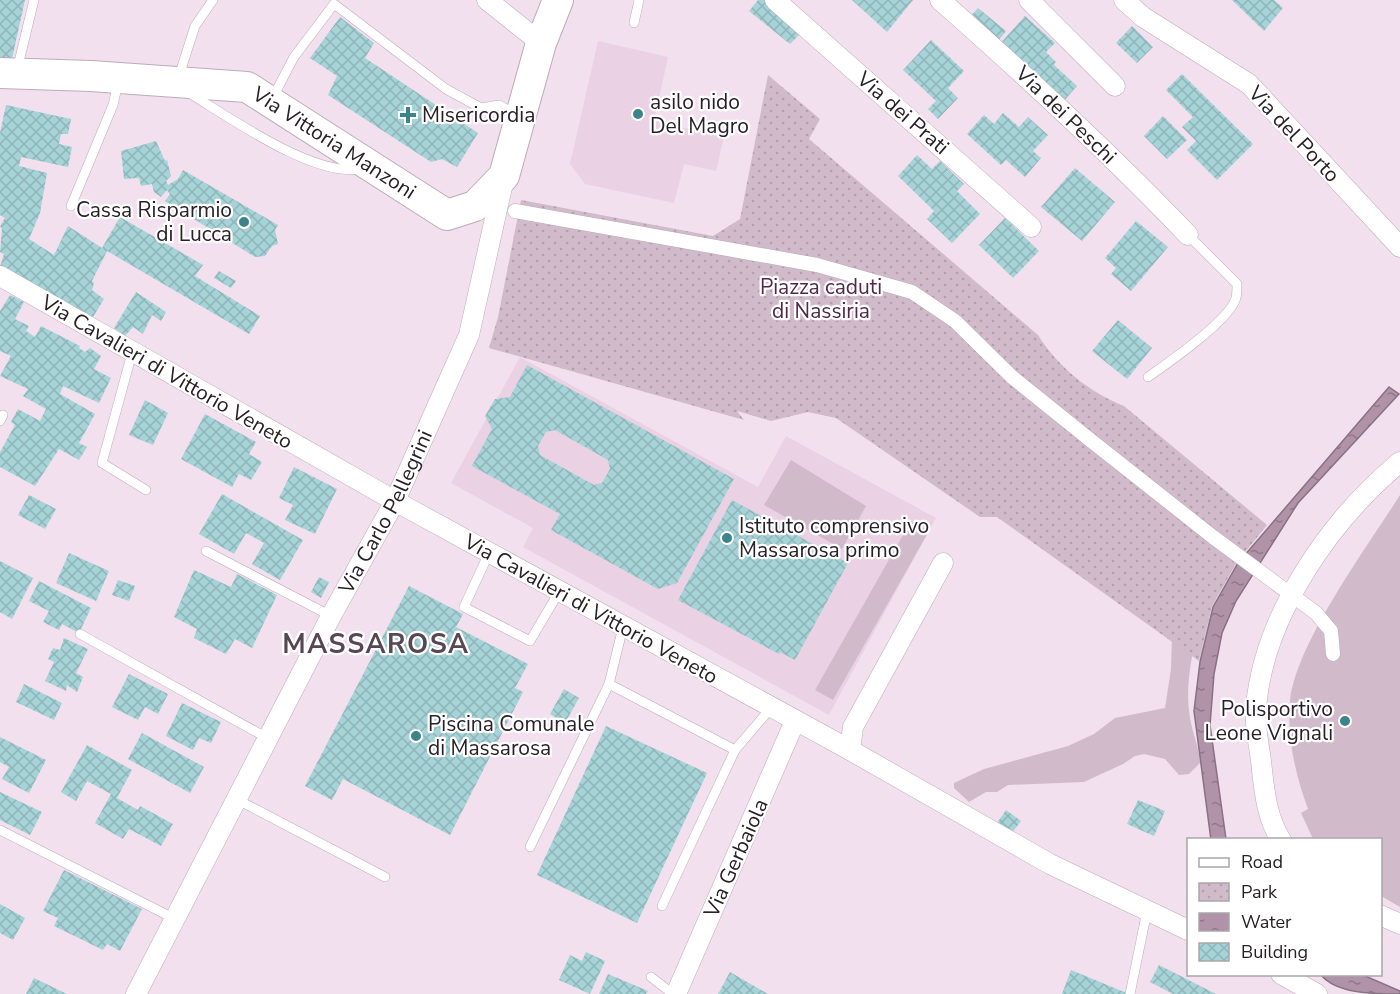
<svg xmlns="http://www.w3.org/2000/svg" width="1400" height="994" viewBox="0 0 1400 994" font-family="'Nunito Sans',sans-serif">
<style>
.built{fill:#ead1e4}
.grass{fill:#d1bbcb}
.park{fill:url(#park-dots)}
.water{fill:url(#water-ripples);stroke:#887182;stroke-width:1.5}
.building{fill:url(#building-cross-hatch);fill-rule:evenodd}
.lines{fill:none;stroke-linecap:round;stroke-linejoin:round}
.service-casing{stroke:#bdabb8;stroke-width:10}
.pedestrian-casing{stroke:#bdabb8;stroke-width:15}
.minor-casing{stroke:#bdabb8;stroke-width:21}
.primary-casing{stroke:#bdabb8;stroke-width:32}
.service{stroke:#fff;stroke-width:9}
.pedestrian{stroke:#fff;stroke-width:14}
.minor{stroke:#fff;stroke-width:20}
.primary{stroke:#fff;stroke-width:30}
.poi-dot{fill:#3c838a;stroke:#fff;stroke-width:2}
.labels{text-anchor:middle;stroke-width:4.5;stroke-linejoin:round;paint-order:stroke}
.poi-label{font-size:21px;fill:#282126;stroke:#fff;text-anchor:start}
.street-label{font-size:21px;fill:#282126;stroke:#fff}
.park-label{font-size:21px;fill:#512849;stroke:#fff}
.district-label{font-size:27px;font-weight:bold;letter-spacing:1.5px;fill:#574753;stroke:#fff}
</style>
<defs>
<pattern id="park-dots" width="8" height="8" patternUnits="userSpaceOnUse" patternTransform="scale(1.5)"><rect width="8" height="8" fill="#d1bbcb"/><path d="M2 2h.1M6 6h.1" fill="none" stroke="#b3a0ae" stroke-width="1.8" stroke-linecap="round"/></pattern>
<pattern id="water-ripples" width="26" height="14" patternUnits="userSpaceOnUse" patternTransform="scale(1.5)"><rect width="26" height="14" fill="#b193a9"/><path d="M2 4q2-2 4 0t4 0M15 11q2-2 4 0t4 0" fill="none" stroke="#907889"/></pattern>
<pattern id="building-cross-hatch" width="8" height="8" patternUnits="userSpaceOnUse" patternTransform="scale(1.5)"><rect width="8" height="8" fill="#a6d3d7"/><path d="M0 0l8 8M0 8l8-8" fill="none" stroke="#8fb5b8"/></pattern>
</defs>
<rect width="100%" height="100%" fill="#f3e0ee"/>
<g class="built">
<polygon points="598,41 668,57 654,121 724,137 716,171 684,164 674,203 585,184 570,164"/>
<polygon points="520,357 758,487 786,436 936,518 829,715 523,547 533,528 451,483"/>
</g>
<g class="grass">
<polygon points="791,460 866,506 842,549 764,505"/>
<path d="M 1400,495 L 1400,907 L 1381,896 L 1380,840 L 1313,839 L 1301,813 L 1308,809 C 1295,773 1287,739 1290,701 C 1296,643 1368,546 1400,495 Z"/>
<polygon points="911,521 929,531 833,700 815,690"/>
<path d="M 1199,627 C 1191,657 1184,691 1191,723 C 1194,738 1199,747 1200,763 L 1189,774 L 1179,775 L 1165,759 L 1144,754 L 1135,756 L 1123,764 L 1084,782 L 1008,785 L 997,792 L 986,792 L 969,802 L 954,788 L 954,783 L 984,769 L 1068,746 L 1094,734 L 1115,718 L 1165,708 L 1171,669 L 1172,635 Z"/>
</g>
<path class="park" d="M 768,75 L 820,119 L 809,139 L 1038,335 C 1058,367 1089,392 1124,406 L 1267,525 L 1237,562 L 1212,606 L 1199,661 L 997,517 L 980,517 L 836,418 L 808,412 L 771,421 L 737,411 L 744,420 L 489,348 L 498,317 L 521,200 L 713,236 L 740,219 Z"/>
<g class="water">
<polygon points="1389,387 1399,394 1298,503 1236,601 1222,633 1214,674 1210,725 1226,839 1211,840 1194,711 1200,662 1213,607 1238,563"/>
<path d="M 1321,975 L 1363,975 L 1400,991 L 1400,994 C 1374,994 1337,994 1321,975 Z"/>
</g>
<g class="building">
<polygon points="0,0 25,0 11,63 0,60"/>
<polygon points="758,0 768,0 802,32 790,44 749,11"/>
<polygon points="852,0 913,0 887,32"/>
<polygon points="1232,0 1274,0 1283,8 1264,31"/>
<polygon points="978,8 1006,31 999,40 971,16"/>
<polygon points="1025,16 1055,43 1046,52 1056,62 1054,65 1077,86 1062,103 999,45"/>
<polygon points="340,17 374,43 365,58 478,133 457,167 442,159 431,162 328,95 337,76 310,58"/>
<polygon points="1132,26 1153,47 1137,63 1116,43"/>
<polygon points="931,40 964,71 948,88 958,98 938,119 928,109 936,101 903,70"/>
<polygon points="1182,74 1253,144 1217,180 1187,150 1196,141 1182,127 1193,117 1166,90"/>
<polygon points="6,105 71,119 68,134 61,134 59,144 72,147 68,167 21,157 19,166 47,173 40,213 29,239 54,255 68,226 102,248 120,217 203,265 195,276 260,316 249,334 107,251 92,281 94,283 92,290 104,299 93,317 0,267 4,254 0,252 2,229 0,226 5,218 0,215 0,133"/>
<polygon points="1003,113 1019,127 1028,117 1048,135 1033,151 1041,158 1025,177 1006,160 1001,165 967,134 984,115 994,124"/>
<polygon points="1163,116 1187,140 1167,159 1144,136"/>
<polygon points="156,141 165,161 167,160 171,176 166,181 168,185 178,179 183,170 278,225 275,230 278,244 272,246 265,256 255,257 165,201 170,194 167,190 161,197 154,192 152,184 141,186 139,178 124,179 121,151"/>
<polygon points="917,155 932,169 940,161 964,184 957,191 980,214 952,243 927,219 934,211 898,176"/>
<polygon points="1075,168 1115,202 1082,241 1041,207"/>
<polygon points="1005,218 1039,251 1013,278 979,245"/>
<polygon points="1136,221 1168,247 1131,291 1111,274 1116,268 1105,258"/>
<polygon points="219,271 236,281 231,288 214,278"/>
<polygon points="136,292 166,312 161,321 152,315 143,334 133,327 125,336 114,328"/>
<polygon points="10,295 24,302 15,319 29,326 26,331 35,337 41,326 80,346 79,348 85,352 90,348 101,356 94,369 111,378 99,403 63,386 60,394 95,414 79,443 87,447 79,460 59,449 35,486 0,467 0,452 15,425 11,422 18,409 40,421 46,409 23,396 28,389 0,376 11,356 0,351 0,311"/>
<polygon points="1118,320 1152,348 1127,379 1092,351"/>
<path d="M 527,365 L 734,479 L 677,583 L 658,589 L 551,530 L 560,514 L 472,466 L 492,429 L 485,416 L 495,399 L 510,397 ZM 555,430 L 608,460 L 610,469 L 602,483 L 594,485 L 540,455 L 538,446 L 546,432 Z"/>
<polygon points="145,400 168,413 153,445 129,435"/>
<polygon points="205,414 256,442 249,454 262,462 251,480 239,474 232,487 181,459"/>
<polygon points="294,467 337,489 315,534 285,520 293,505 279,498"/>
<polygon points="222,494 303,540 280,580 252,564 264,543 246,533 234,554 199,534"/>
<polygon points="29,495 56,509 45,529 18,515"/>
<polygon points="732,500 848,563 795,660 780,652 779,654 678,600"/>
<polygon points="69,553 109,571 96,601 56,583"/>
<polygon points="0,561 33,578 12,619 0,612"/>
<polygon points="194,570 231,587 237,574 277,595 252,648 235,639 226,654 194,638 197,629 174,617"/>
<polygon points="319,577 329,582 321,598 311,592"/>
<polygon points="118,580 135,586 129,601 112,595"/>
<polygon points="39,581 91,608 79,633 62,624 59,630 43,622 49,611 29,601"/>
<polygon points="409,586 463,614 456,627 528,664 515,688 523,692 450,835 343,779 332,800 305,786"/>
<polygon points="64,638 88,649 76,673 83,677 77,692 67,685 66,691 45,681 54,662 48,659 53,648 60,650"/>
<polygon points="129,674 168,694 158,714 145,707 138,720 112,707"/>
<polygon points="24,684 62,703 54,720 16,702"/>
<polygon points="564,689 579,698 565,723 550,714"/>
<polygon points="182,703 221,722 211,743 199,738 193,750 166,736"/>
<polygon points="606,726 707,773 637,923 537,875"/>
<polygon points="142,733 204,767 190,793 128,759"/>
<polygon points="0,737 46,760 29,793 2,779 9,767 0,762"/>
<polygon points="87,745 132,770 117,798 138,810 140,806 173,824 161,846 129,829 123,839 95,823 111,794 87,781 76,801 61,792"/>
<polygon points="0,792 42,812 30,835 0,820"/>
<polygon points="1138,800 1165,811 1154,836 1127,824"/>
<polygon points="1006,810 1021,821 1012,833 997,823"/>
<polygon points="64,870 142,909 120,951 107,944 103,950 54,926 58,918 43,911"/>
<polygon points="0,904 25,918 13,940 0,933"/>
<polygon points="586,952 605,961 590,994 559,980 570,955 582,961"/>
<polygon points="1159,965 1216,994 1173,994 1150,982"/>
<polygon points="1071,970 1129,994 1062,994"/>
<polygon points="730,972 768,994 718,994"/>
<polygon points="608,974 648,991 646,994 599,994"/>
<polygon points="34,978 67,994 26,994"/>
</g>
<g class="lines">
<defs>
<g id="service">
<polyline points="634,23 639,0"/>
<polyline points="17,70 34,0"/>
<polyline points="178,79 195,26 213,0"/>
<path d="M 189,93 C 229,117 313,177 360,169"/>
<polyline points="273,97 294,57 334,4 446,89 481,108 499,105 517,115"/>
<polyline points="71,206 113,105 118,83"/>
<polyline points="132,353 102,463 146,490"/>
<path d="M 1148,377 C 1168,363 1230,320 1236,298 C 1237,294 1237,288 1237,284 L 1188,235"/>
<polyline points="0,421 3,415"/>
<polyline points="206,551 331,616"/>
<polyline points="489,553 464,607 530,641 559,592"/>
<polyline points="80,634 269,739"/>
<polyline points="609,684 623,627"/>
<polyline points="236,799 385,877"/>
<polyline points="0,830 173,918"/>
<polyline points="530,847 609,684 735,750"/>
<polyline points="662,906 735,750 771,708"/>
<polyline points="651,977 673,994"/>
<polyline points="1130,994 1147,911"/>
</g>
<polyline id="pedestrian" points="515,211 817,265 912,292 955,321 1012,377 1089,439 1213,537 1316,613 1331,631 1333,654"/>
<g id="minor">
<polyline points="487,0 541,43"/>
<polyline points="775,0 1031,227"/>
<path d="M 940,0 C 1025,75 1109,152 1188,235"/>
<polyline points="1029,0 1115,86"/>
<polyline points="1124,0 1143,17 1249,84 1400,247"/>
<polyline points="0,276 395,501 850,750 1050,864 1188,930"/>
<polyline points="850,750 853,727 943,563"/>
<path d="M 1281,840 C 1266,817 1264,788 1261,761 C 1259,744 1254,724 1256,707 C 1264,615 1330,520 1400,462"/>
<polyline points="1380,915 1400,924"/>
<polyline points="1281,974 1317,994"/>
<path id="s1" d="M 136,994 L 331,616 L 395,501 L 469,335 L 504,178"/>
<polyline points="676,994 795,721"/>
</g>
<g id="primary">
<path id="s2" d="M 0,73 L 91,76 L 247,87 L 447,215 L 475,206 L 504,176 L 541,43 L 558,0"/>
</g>
</defs>
<use href="#service" class="service-casing"/>
<use href="#pedestrian" class="pedestrian-casing"/>
<use href="#minor" class="minor-casing"/>
<use href="#primary" class="primary-casing"/>
<use href="#service" class="service"/>
<use href="#pedestrian" class="pedestrian"/>
<use href="#minor" class="minor"/>
<use href="#primary" class="primary"/>
</g>
<g class="poi-dot">
<circle cx="638" cy="114" r="6"/>
<path d="M405 106h6v6h6v6h-6v6h-6v-6h-6v-6h6z"/>
<circle cx="244" cy="222" r="6"/>
<circle cx="727" cy="538" r="6"/>
<circle cx="1345" cy="721" r="6"/>
<circle cx="416" cy="736" r="6"/>
</g>
<g class="labels">
<g class="poi-label">
<text x="650" y="109">asilo nido<tspan x="650" dy="24">Del Magro</tspan></text>
<text x="422" y="122">Misericordia</text>
<text x="232" y="217" text-anchor="end">Cassa Risparmio<tspan x="232" dy="24">di Lucca</tspan></text>
<text x="739" y="533">Istituto comprensivo<tspan x="739" dy="24">Massarosa primo</tspan></text>
<text x="1333" y="716" text-anchor="end">Polisportivo<tspan x="1333" dy="24">Leone Vignali</tspan></text>
<text x="428" y="731">Piscina Comunale<tspan x="428" dy="24">di Massarosa</tspan></text>
</g>
<g class="street-label">
<text transform="translate(903 113) rotate(41)" y="7">Via dei Prati</text>
<text transform="translate(1066 115) rotate(44)" y="7">Via dei Peschi</text>
<text transform="translate(1294 134) rotate(47)" y="7">Via del Porto</text>
<text dy="7" stroke="none"><textPath href="#s2" startOffset="351">Via Vittoria Manzoni</textPath></text>
<text transform="translate(167 372) rotate(30)" y="7">Via Cavalieri di Vittorio Veneto</text>
<text dy="7" stroke="none"><textPath href="#s1" startOffset="543">Via Carlo Pellegrini</textPath></text>
<text transform="translate(591 609) rotate(29)" y="7">Via Cavalieri di Vittorio Veneto</text>
<text transform="translate(736 858) rotate(-66)" y="7">Via Gerbaiola</text>
</g>
<g class="park-label">
<text x="821" y="294">Piazza caduti<tspan x="821" dy="24">di Nassiria</tspan></text>
</g>
<g class="district-label">
<text x="376" y="653">MASSAROSA</text>
</g>
</g>
<rect x="1187" y="838" width="195" height="138" fill="#ffffff" stroke="#a9a6a8" stroke-width="1.5"/>
<rect x="1199" y="858" width="30" height="9" fill="#ffffff" stroke="#a9a6a8" stroke-width="1.5"/>
<text x="1241" y="868" font-size="18" fill="#282126">Road</text>
<rect x="1199" y="883" width="30" height="18" fill="url(#park-dots)" stroke="#a9a6a8" stroke-width="1.5"/>
<text x="1241" y="898" font-size="18" fill="#282126">Park</text>
<rect x="1199" y="913" width="30" height="18" fill="url(#water-ripples)" stroke="#a9a6a8" stroke-width="1.5"/>
<text x="1241" y="928" font-size="18" fill="#282126">Water</text>
<rect x="1199" y="943" width="30" height="18" fill="url(#building-cross-hatch)" stroke="#a9a6a8" stroke-width="1.5"/>
<text x="1241" y="958" font-size="18" fill="#282126">Building</text>
</svg>
